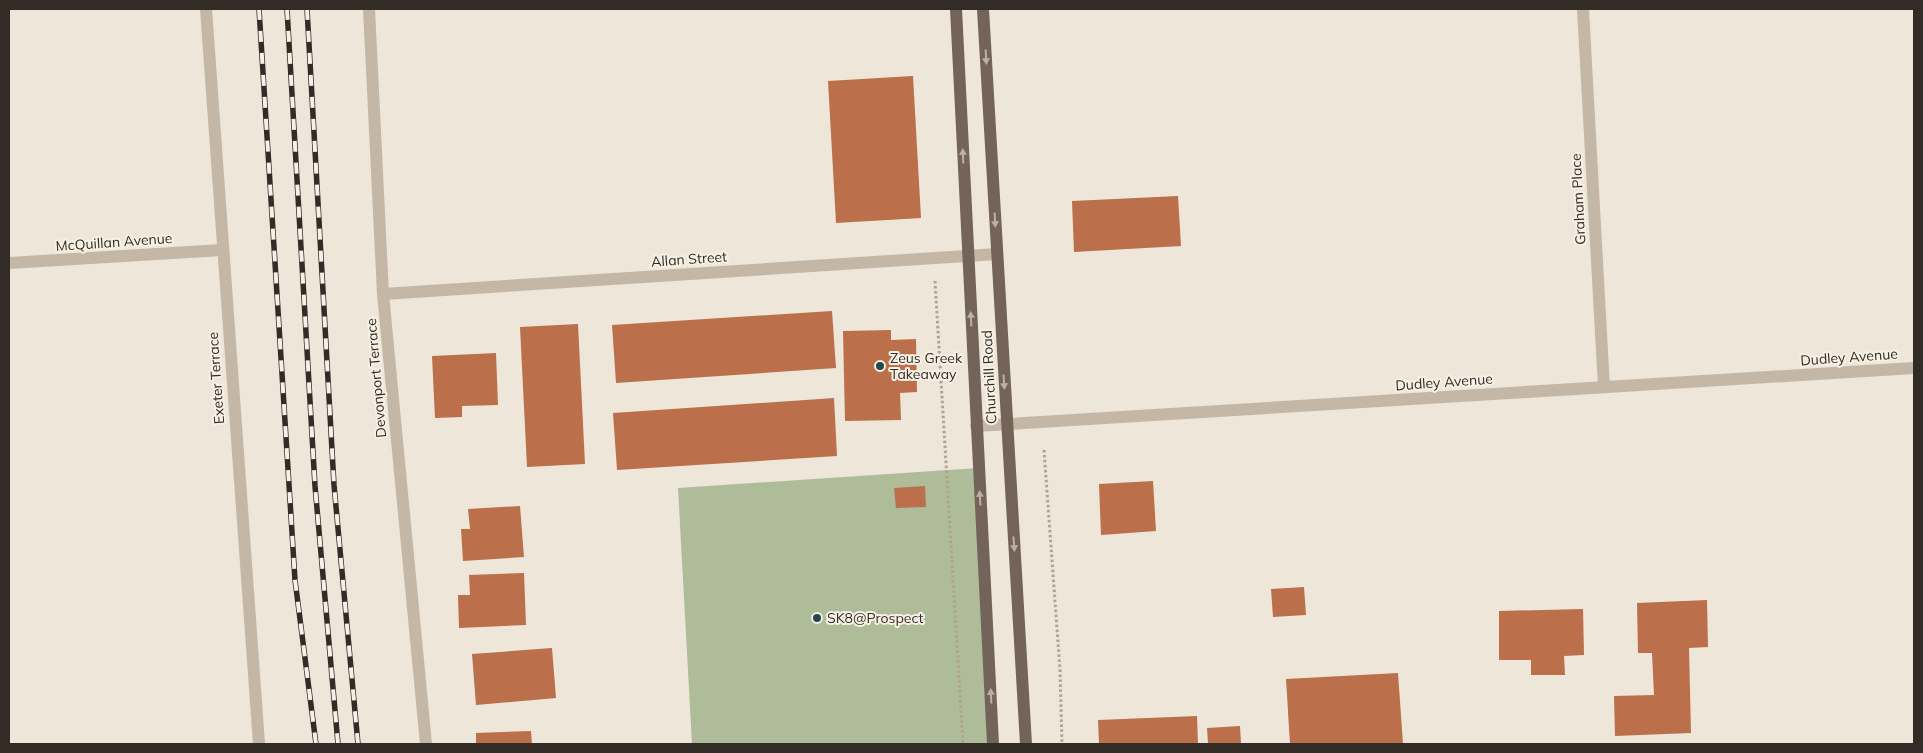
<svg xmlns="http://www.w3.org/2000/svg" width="1923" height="753" viewBox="0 0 1923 753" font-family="Mulish,sans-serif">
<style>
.green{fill:#aebc9a}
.building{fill:#bb6f4a}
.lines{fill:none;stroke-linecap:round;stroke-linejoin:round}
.path{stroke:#b1a190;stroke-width:3;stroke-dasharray:2.5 2.5;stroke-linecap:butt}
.street{stroke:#c5b7a6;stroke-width:12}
.primary{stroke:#736358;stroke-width:12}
.rail-casing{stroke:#322b26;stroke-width:5.5}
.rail{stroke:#f7f0e4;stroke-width:4;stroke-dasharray:11;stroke-linecap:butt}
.oneway{fill:#bcb1a5}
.poi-dot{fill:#20484f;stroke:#f7f0e4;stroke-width:2}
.labels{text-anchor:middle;stroke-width:4;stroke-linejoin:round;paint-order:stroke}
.street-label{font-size:14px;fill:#322b26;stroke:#f7f0e4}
.poi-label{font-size:14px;fill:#322b26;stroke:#f7f0e4;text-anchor:start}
</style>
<rect width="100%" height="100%" fill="#eee6d9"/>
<polygon class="green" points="978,468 993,744 692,744 678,488"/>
<g class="building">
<polygon points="913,76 921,218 836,223 828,81"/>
<polygon points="1178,196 1181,246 1074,252 1072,201"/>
<polygon points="832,311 836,368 616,383 612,325"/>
<polygon points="578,324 585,464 527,467 520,327"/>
<polygon points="891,330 891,340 916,339 917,392 900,393 901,420 845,421 843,331"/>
<polygon points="496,353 498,405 462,406 462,417 435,418 432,356"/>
<polygon points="834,398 837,456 617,470 613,413"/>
<polygon points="1153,481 1156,531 1101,535 1099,484"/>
<polygon points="925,486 926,507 896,508 894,488"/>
<polygon points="520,506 524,557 463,561 461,529 470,529 468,509"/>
<polygon points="524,573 526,625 459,628 458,595 470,595 469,575"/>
<polygon points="1304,587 1306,615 1273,617 1271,589"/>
<polygon points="1707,600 1708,647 1689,648 1691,733 1615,736 1614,696 1654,695 1652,653 1638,653 1637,603"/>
<polygon points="1583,609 1584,655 1564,656 1565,675 1531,675 1531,660 1499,660 1499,611"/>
<polygon points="552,648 556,698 476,705 472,654"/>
<polygon points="1398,673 1403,744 1290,744 1286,679"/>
<polygon points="1197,716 1198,744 1099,744 1098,720"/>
<polygon points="1240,726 1241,744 1208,744 1207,728"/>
<polygon points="531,731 532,744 476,744 476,733"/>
</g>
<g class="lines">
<g class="path">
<polyline points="935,281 963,744"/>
<polyline points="1044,450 1060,670 1062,744"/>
</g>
<g class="street">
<polyline points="206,9 259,744"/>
<polyline points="369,9 383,294 426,744"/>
<polyline points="1583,9 1604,387"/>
<polyline points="9,263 222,250"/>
<polyline points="383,294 997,254"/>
<polyline points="976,426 1914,368"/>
</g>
<g class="primary">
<polyline points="956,9 993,744"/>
<polyline points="983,9 1026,744"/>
</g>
<defs>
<g id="rail">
<polyline points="259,9 295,580 316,744"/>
<polyline points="287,9 315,486 338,744"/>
<polyline points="307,9 334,485 358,744"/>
</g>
</defs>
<use href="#rail" class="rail-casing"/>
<use href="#rail" class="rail"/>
</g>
<defs><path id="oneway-solid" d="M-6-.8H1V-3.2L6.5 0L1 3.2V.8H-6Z" transform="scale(1.25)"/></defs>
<g class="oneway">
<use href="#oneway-solid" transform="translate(986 57) rotate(87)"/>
<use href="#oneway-solid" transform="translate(963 156) rotate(-92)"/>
<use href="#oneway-solid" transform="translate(995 220) rotate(87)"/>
<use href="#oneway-solid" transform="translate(971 319) rotate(-93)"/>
<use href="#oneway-solid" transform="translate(1004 382) rotate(86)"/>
<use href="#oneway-solid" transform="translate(980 498) rotate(-93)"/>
<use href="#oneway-solid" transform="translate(1014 544) rotate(86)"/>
<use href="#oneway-solid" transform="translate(991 696) rotate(-93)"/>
</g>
<g class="poi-dot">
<circle cx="880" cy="366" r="5"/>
<circle cx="817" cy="618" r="5"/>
</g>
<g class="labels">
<g class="street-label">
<text transform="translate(1578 199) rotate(-93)" y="5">Graham Place</text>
<text transform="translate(114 242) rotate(-4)" y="5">McQuillan Avenue</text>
<text transform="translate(689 259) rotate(-4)" y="5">Allan Street</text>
<text transform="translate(1849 357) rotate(-4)" y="5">Dudley Avenue</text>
<text transform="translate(989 377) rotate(-93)" y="5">Churchill Road</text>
<text transform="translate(216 378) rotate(-94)" y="5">Exeter Terrace</text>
<text transform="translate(376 378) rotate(-95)" y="5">Devonport Terrace</text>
<text transform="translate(1444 382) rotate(-4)" y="5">Dudley Avenue</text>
</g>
<g class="poi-label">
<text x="890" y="363">Zeus Greek<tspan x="890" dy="16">Takeaway</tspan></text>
<text x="827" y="623">SK8@Prospect</text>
</g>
</g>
<rect width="1923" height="753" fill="none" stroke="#322b26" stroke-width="20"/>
</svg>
